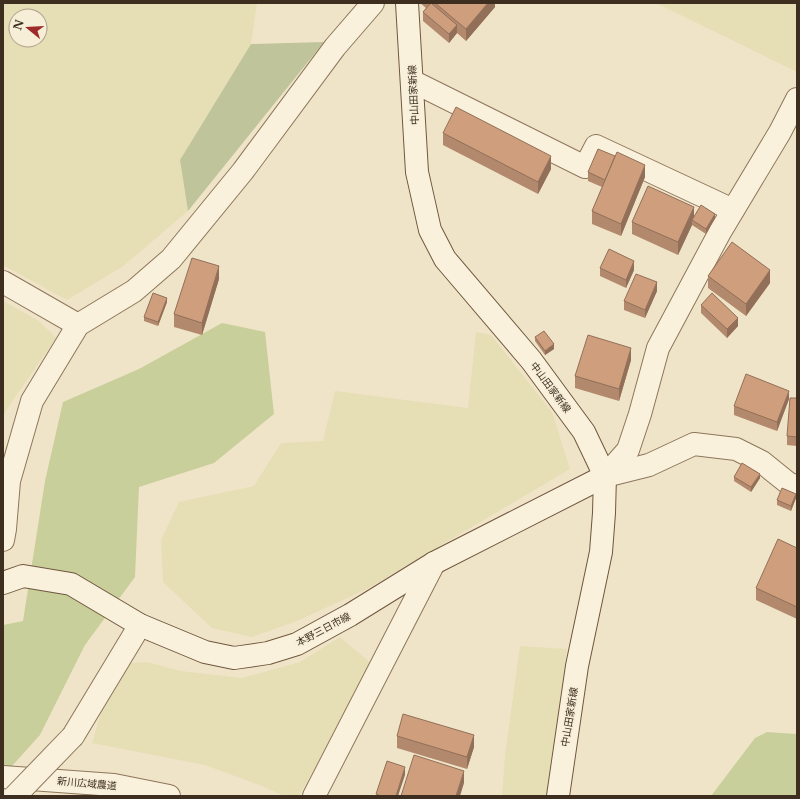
<svg xmlns="http://www.w3.org/2000/svg" width="800" height="799" viewBox="0 0 800 799" font-family="'Libre Baskerville','Noto Sans JP',serif">
<style>
.farmland{fill:#e6deb5;fill-rule:evenodd}
.green{fill:#c9cf9b}
.cemetery{fill:#bfc49a}
.lines{fill:none;stroke-linecap:round;stroke-linejoin:round}
.minor-casing{stroke:#8d765c;stroke-width:24}
.tertiary-casing{stroke:#8d765c;stroke-width:24}
.secondary-casing{stroke:#6f573f;stroke-width:24}
.minor{stroke:#faf1dc;stroke-width:22}
.tertiary{stroke:#faf1dc;stroke-width:22}
.secondary{stroke:#faf1dc;stroke-width:22}
.minor-bridge-casing{stroke:#8d765c;stroke-width:24;stroke-linecap:butt}
.minor-bridge{stroke:#faf1dc;stroke-width:22}
.wall{fill:#b2896c}
.shaded-wall{fill:#916f58}
.building{fill:#cf9f7d;stroke:#916f58}
.labels{text-anchor:middle;stroke-width:3.5;stroke-linejoin:round;paint-order:stroke}
.street-label{font-size:10px;fill:#3d2e20;stroke:#f7eed8}
</style>
<rect width="100%" height="100%" fill="#f0e4c8"/>
<g class="farmland">
<path d="M 3,3 L 257,3 L 251,44 L 180,160 L 188,211 L 122,267 L 67,300 L 3,265 ZM 16,16 L 40,16 L 40,40 L 16,40 Z"/>
<polygon points="656,3 797,3 797,72"/>
<polygon points="3,301 39,321 56,338 7,409 3,417"/>
<polygon points="476,332 491,335 552,412 570,469 367,589 297,621 252,637 212,628 163,582 161,540 179,502 254,486 281,443 323,441 335,391 468,408"/>
<polygon points="340,637 372,664 299,796 284,796 262,786 205,765 92,743 104,703 131,663 147,662 181,671 242,678 300,662"/>
<polygon points="520,646 567,649 546,796 502,796 505,755"/>
</g>
<g class="green">
<polygon points="222,323 265,332 274,414 214,463 139,487 135,577 85,645 40,735 3,776 3,625 23,621 45,481 63,402 139,369"/>
<polygon points="767,732 797,734 797,796 711,796 755,738"/>
</g>
<polygon class="cemetery" points="324,42 188,211 180,160 251,44"/>
<g class="lines">
<defs>
<g id="minor">
<polyline points="412,81 585,167 596,146 733,210"/>
<polyline points="3,282 78,325"/>
<polyline points="605,476 628,450 640,414 658,348 720,232 780,132 797,99"/>
<polyline points="605,476 649,465 694,444 736,449 762,462 788,483 797,487"/>
<polyline points="3,540 5,529 9,481 32,401 78,325 134,291 171,259 243,171 335,47 373,3"/>
<polyline points="73,736 140,625"/>
<polyline points="314,796 434,563"/>
</g>
<polyline id="tertiary" points="3,777 114,785 169,796"/>
<g id="secondary">
<polyline points="407,3 417,172 430,230 445,259 531,360 584,432 605,476 604,513 601,552 577,666 558,796"/>
<polyline points="3,583 23,576 71,584 140,625 205,652 234,658 268,653 297,644 350,615 434,563 605,476"/>
</g>
</defs>
<use href="#minor" class="minor-casing"/>
<use href="#tertiary" class="tertiary-casing"/>
<use href="#secondary" class="secondary-casing"/>
<use href="#minor" class="minor"/>
<use href="#tertiary" class="tertiary"/>
<use href="#secondary" class="secondary"/>
<defs>
<polyline id="minor-bridge" points="15,796 73,736"/>
</defs>
<use href="#minor-bridge" class="minor-bridge-casing"/>
<use href="#minor-bridge" class="minor-bridge"/>
</g>
<g class="wall">
<polygon points="420,3 495,3 495,7 466,41 457,33 449,43 423,21 423,12 426,8"/>
<polygon points="443,133 551,169 538,194 443,145"/>
<polygon points="588,172 645,177 621,236 592,224 592,211 602,187 588,181"/>
<polygon points="694,216 715,218 706,234 692,225 678,255 632,234 632,222"/>
<polygon points="600,268 634,270 626,288 600,276"/>
<polygon points="708,276 770,283 746,316 708,288"/>
<polygon points="219,279 202,335 174,327 174,314"/>
<polygon points="657,291 645,318 624,310 624,301"/>
<polygon points="167,302 158,326 144,321 144,317"/>
<polygon points="701,305 738,326 727,338 701,313"/>
<polygon points="535,337 554,349 545,355 535,341"/>
<polygon points="631,360 619,401 575,388 575,376"/>
<polygon points="797,398 797,446 787,445 787,436"/>
<polygon points="789,399 777,431 734,415 734,406"/>
<polygon points="734,477 760,478 751,492 734,481"/>
<polygon points="796,498 791,511 777,505 777,500"/>
<polygon points="797,548 797,619 756,600 756,588"/>
<polygon points="397,736 474,747 467,769 397,748"/>
</g>
<g class="shaded-wall">
<polygon points="488,3 495,3 495,7 466,41 466,29"/>
<polygon points="457,25 457,33 449,43 449,34"/>
<polygon points="551,156 551,169 538,194 538,182"/>
<polygon points="645,165 645,177 621,236 621,224"/>
<polygon points="694,207 694,219 692,220 692,225 678,255 678,242"/>
<polygon points="715,214 715,218 706,234 706,229"/>
<polygon points="634,261 634,270 626,288 626,280"/>
<polygon points="219,266 219,279 202,335 202,323"/>
<polygon points="770,270 770,283 746,316 746,304"/>
<polygon points="657,282 657,291 645,318 645,310"/>
<polygon points="167,298 167,302 158,326 158,322"/>
<polygon points="738,318 738,326 727,338 727,329"/>
<polygon points="554,344 554,349 545,355 545,351"/>
<polygon points="631,348 631,360 619,401 619,389"/>
<polygon points="789,391 789,399 777,431 777,422"/>
<polygon points="760,474 760,478 751,492 751,487"/>
<polygon points="796,494 796,498 791,511 791,506"/>
<polygon points="474,735 474,747 467,769 467,757"/>
<polygon points="405,767 405,775 398,796 396,796"/>
<polygon points="464,771 464,783 460,796 456,796"/>
</g>
<g class="building">
<polygon points="431,3 457,25 449,34 423,12"/>
<polygon points="435,3 488,3 466,29"/>
<polygon points="456,107 551,156 538,182 443,133"/>
<polygon points="598,149 615,156 605,180 588,172"/>
<polygon points="617,152 645,165 621,224 592,211"/>
<polygon points="648,186 694,207 678,242 632,222"/>
<polygon points="701,205 715,214 706,229 692,220"/>
<polygon points="732,242 770,270 746,304 708,276"/>
<polygon points="609,249 634,261 626,280 600,268"/>
<polygon points="192,258 219,266 202,323 174,314"/>
<polygon points="636,274 657,282 645,310 624,301"/>
<polygon points="153,293 167,298 158,322 144,317"/>
<polygon points="712,293 738,318 727,329 701,305"/>
<polygon points="544,331 554,344 545,351 535,337"/>
<polygon points="588,335 631,348 619,389 575,376"/>
<polygon points="746,374 789,391 777,422 734,406"/>
<polygon points="790,398 797,398 797,437 787,436"/>
<polygon points="742,463 760,474 751,487 734,477"/>
<polygon points="782,488 796,494 791,506 777,500"/>
<polygon points="778,539 797,548 797,607 756,588"/>
<polygon points="403,714 474,735 467,757 397,736"/>
<polygon points="414,755 464,771 456,796 401,796"/>
<polygon points="387,761 405,767 396,796 381,796 376,794"/>
</g>
<g class="labels">
<g class="street-label">
<text transform="translate(413 95) rotate(-93)" y="4">中山田家新線</text>
<text transform="translate(551 387) rotate(53)" y="4">中山田家新線</text>
<text transform="translate(323 629) rotate(-28)" y="4">本野三日市線</text>
<text transform="translate(569 717) rotate(-81)" y="4">中山田家新線</text>
<text transform="translate(87 783) rotate(5)" y="4">新川広域農道</text>
</g>
</g>
<rect width="800" height="799" fill="none" stroke="#3d2e20" stroke-width="8"/>
<g transform="translate(28 28) rotate(288)"><circle r="19" fill="#f7eed8" stroke="#ada18e"/>
<path d="M0-3L7 15L0 10L-7 15Z" fill="#9e2a2b"/>
<text y="-6" font-size="11" font-weight="bold" text-anchor="middle" fill="#3d2e20">N</text>
</g>
</svg>
